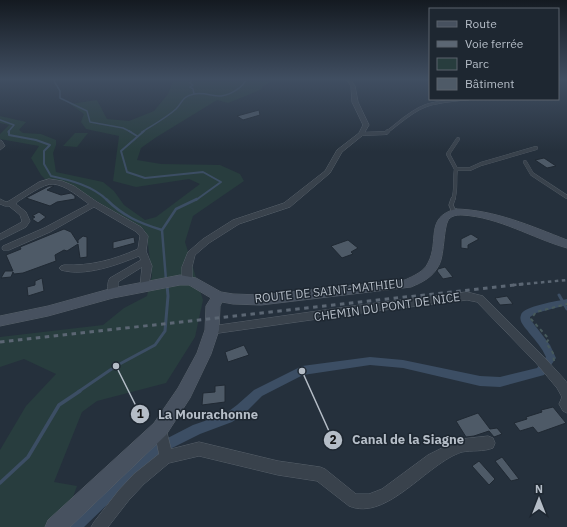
<svg xmlns="http://www.w3.org/2000/svg" width="567" height="527" viewBox="0 0 567 527" font-family="'IBM Plex Sans',sans-serif">
<style>
.green{fill:#283d3e}
.lines{fill:none;stroke-linecap:round;stroke-linejoin:round}
.stream-far4{stroke:#3c4e64;stroke-width:1.5}
.stream-far3{stroke:#3c4e64;stroke-width:2}
.stream-far2{stroke:#3c4e64;stroke-width:2.5}
.stream-far1{stroke:#3c4e64;stroke-width:3}
.stream{stroke:#3c4e64;stroke-width:3.5}
.canal{fill:#3c4e64;fill-rule:evenodd}
.building{fill:#4e5a67;stroke:#202933}
.lane-far2-casing{stroke:#57606a;stroke-width:3}
.lane-far1-casing{stroke:#57606a;stroke-width:4}
.lane-casing{stroke:#57606a;stroke-width:5}
.street-casing{stroke:#57606a;stroke-width:1}
.secondary-casing{stroke:#57606a;stroke-width:1}
.path{stroke:#475a5c;stroke-width:2;stroke-dasharray:3.5 3.5;stroke-linecap:butt}
.lane-far2{stroke:#39424c;stroke-width:2.5}
.lane-far1{stroke:#39424c;stroke-width:3.5}
.lane{stroke:#39424c;stroke-width:4}
.street{fill:#39424c;fill-rule:evenodd}
.secondary{fill:#47515f;fill-rule:evenodd}
.rail-far1{stroke:#5b6673;stroke-width:2.5;stroke-dasharray:3.5 3.5;stroke-linecap:butt}
.rail{stroke:#5b6673;stroke-width:3;stroke-dasharray:4.5 4.5;stroke-linecap:butt}
.labels{text-anchor:middle;stroke-width:3;stroke-linejoin:round;paint-order:stroke}
.street-label{font-size:12px;fill:#b5bdc7;stroke:#1e2731}
.leader{fill:none;stroke:#b5bdc7;stroke-width:1.5}
.callout-dot{fill:#b5bdc7;stroke:#1e2731;stroke-width:1.5}
.mark-label{font-size:12px;text-anchor:middle;font-weight:bold;fill:#111}
.callout-label{font-size:13px;text-anchor:middle;font-weight:bold;fill:#b5bdc7;stroke:#1e2731;stroke-width:3;stroke-linejoin:round;paint-order:stroke}
</style>
<rect width="100%" height="100%" fill="#25303c"/>
<g class="green">
<polygon points="174,79 276,79 263,86 260,90 228,103 217,100 155,138 141,148 137,160 161,164 220,165 240,174 244,181 193,216 185,242 203,300 195,337 166,383 97,401 82,412 54,482 77,486 62,527 0,527 0,450 26,406 56,374 24,359 0,367 0,337 103,325 124,308 147,296 152,276 147,237 144,229 66,183 45,179 41,175 31,158 39,146 0,139 0,134 9,125 0,123 0,116 26,122 19,130 23,133 41,134 56,140 56,145 53,153 56,172 103,182 114,191 124,205 145,220 156,217 200,184 189,179 136,187 113,181 119,136 86,129 81,122 84,114 70,104 97,100 107,119 129,121 154,111 168,94"/>
<polygon points="75,133 88,133 77,147 63,146"/>
</g>
<g class="lines">
<g class="stream-far4">
<polyline points="53,79 60,91 60,98 87,111 90,122 123,128 131,132"/>
<polyline points="192,79 190,83 193,85 190,87 193,89 194,94"/>
<polyline points="0,120 14,125 8,132"/>
<path d="M 142,132 C 153,125 166,118 176,109 C 183,102 181,97 194,94 C 205,92 214,97 221,96 C 230,95 244,87 246,79"/>
</g>
<g class="stream-far3">
<path d="M 9,131 L 9,135 L 36,140 L 50,145 L 44,151 L 44,164 L 51,176 C 70,180 93,186 107,200"/>
<polyline points="129,131 137,136"/>
<polyline points="144,131 121,151 127,172 145,178 203,172 221,182 196,200"/>
</g>
<g class="stream-far2">
<path d="M 106,199 C 123,216 139,223 162,230"/>
<polyline points="166,280 162,230 176,209 197,199"/>
</g>
<g class="stream-far1">
<polyline points="559,295 567,309"/>
<polyline points="78,392 116,366 155,345 165,331 168,296 167,285"/>
</g>
<polyline class="stream" points="0,483 28,457 59,405 80,391"/>
<path class="canal" d="M 567,299 L 567,305 L 536,313 L 530,317 L 530,319 L 550,345 L 556,358 L 544,375 L 500,387 L 480,386 L 403,368 L 370,365 L 303,375 L 262,396 L 245,413 L 232,422 L 200,434 L 166,451 L 112,500 L 84,527 L 68,527 L 70,522 L 102,490 L 158,443 L 193,425 L 225,414 L 237,405 L 254,390 L 302,366 L 370,357 L 403,360 L 480,376 L 500,377 L 537,368 L 546,357 C 542,348 536,341 530,334 C 527,329 518,322 521,315 C 523,306 558,301 567,299 Z"/>
</g>
<g class="building">
<polygon points="259,110 260,115 243,120 237,116"/>
<polygon points="544,158 556,166 547,168 535,160"/>
<polygon points="49,186 54,186 47,190 61,195 71,193 75,196 75,199 57,202 50,206 26,198"/>
<polygon points="39,212 46,217 38,223 32,219 35,217 32,216"/>
<polygon points="64,229 71,232 78,243 78,240 83,236 87,237 87,257 80,258 78,244 67,251 64,250 55,255 56,261 23,273 14,274 13,272 11,277 1,278 5,271 13,271 6,255 21,249 20,247"/>
<polygon points="471,234 479,239 468,245 468,249 461,248 461,239"/>
<polygon points="134,237 135,243 113,249 113,242"/>
<polygon points="348,240 358,248 351,252 353,254 342,258 331,246"/>
<polygon points="445,267 453,277 443,279 437,271 438,269"/>
<polygon points="42,278 44,291 28,296 27,287 35,285 35,281"/>
<polygon points="507,296 513,304 500,305 495,298"/>
<polygon points="244,345 249,355 228,362 225,352"/>
<polygon points="225,385 225,402 202,405 203,393 215,392 215,386"/>
<polygon points="553,407 566,423 538,433 533,427 520,431 514,423 527,419 526,417 542,412 541,410"/>
<polygon points="478,413 490,429 497,428 502,434 494,437 489,431 474,436 466,437 456,421"/>
<polygon points="502,457 519,479 511,481 495,461"/>
<polygon points="479,461 495,479 489,485 472,466"/>
</g>
<g class="lines">
<defs>
<path id="lane-far2" d="M 387,132 C 399,123 411,111 425,106 C 439,101 454,100 468,99"/>
<g id="lane-far1">
<polyline points="361,134 386,133 388,131"/>
<polyline points="525,162 532,174 567,197"/>
<polyline points="456,169 470,169 481,164 536,148"/>
<path d="M 453,200 C 457,189 454,180 456,169 L 448,154 L 458,139"/>
</g>
<polyline id="lane" points="453,199 451,205 454,212"/>
<g id="street">
<polygon points="346,79 350,79 355,86 358,102 369,125 363,135 342,152 330,173 290,207 239,224 209,243 195,255 192,267 192,280 190,282 184,282 182,280 182,267 188,252 203,239 233,220 284,203 325,171 337,150 359,133 363,125 352,102 351,86"/>
<polygon points="0,140 2,141 5,146 0,150"/>
<path d="M 49,179 L 62,181 L 74,186 L 97,202 L 141,227 L 148,236 L 146,251 L 152,266 L 148,289 L 142,289 L 140,287 L 142,267 L 118,282 L 118,293 L 116,296 L 110,296 C 107,291 107,282 110,278 L 141,260 L 139,256 C 117,265 85,277 61,270 L 59,268 L 61,266 L 64,265 C 91,266 113,260 138,249 L 140,236 L 135,231 L 94,207 L 50,232 L 9,250 L 3,250 L 2,248 L 3,246 L 44,228 L 89,204 C 79,197 66,185 53,184 C 44,183 25,197 17,202 L 16,204 L 26,212 L 30,221 L 26,227 L 0,240 L 0,234 L 20,223 L 22,221 L 20,215 L 9,206 L 5,206 L 0,204 L 0,199 L 6,202 L 9,201 L 39,182 Z"/>
<polygon points="467,292 483,296 544,357 565,380 567,383 567,413 563,411 559,404 562,397 557,388 536,363 477,302 467,300 360,313 212,334 208,333 207,330 208,327 212,326 360,305"/>
<path d="M 160,423 L 165,425 L 171,449 L 199,442 L 278,461 L 320,467 L 325,469 L 356,494 L 369,494 L 382,489 L 428,455 L 456,441 L 461,439 L 488,436 L 493,438 L 495,443 L 493,448 C 483,452 472,450 462,452 C 427,463 387,522 349,506 L 317,481 L 278,475 L 199,456 L 169,463 L 144,484 L 129,500 L 108,527 L 91,527 L 94,522 L 119,490 L 134,474 L 159,454 L 154,429 L 155,425 Z"/>
</g>
<path id="secondary" d="M 456,209 C 495,210 531,226 567,240 L 567,248 C 532,238 499,217 462,215 C 458,215 454,215 450,218 C 443,223 445,254 439,265 C 433,277 423,282 411,287 L 261,305 L 233,304 L 222,302 L 220,306 L 219,330 L 211,354 L 190,398 L 166,435 L 70,527 L 45,527 L 48,520 L 154,423 L 178,388 L 197,353 L 205,330 L 206,306 L 211,298 L 189,285 L 180,285 L 113,298 L 48,316 L 0,326 L 0,316 L 48,306 L 113,288 L 180,275 L 196,278 L 221,292 L 233,294 L 261,295 L 405,280 C 413,276 424,272 428,263 C 440,241 424,217 456,209 Z"/>
</defs>
<use href="#lane-far2" class="lane-far2-casing"/>
<use href="#lane-far1" class="lane-far1-casing"/>
<use href="#lane" class="lane-casing"/>
<use href="#street" class="street-casing"/>
<use href="#secondary" class="secondary-casing"/>
<polyline class="path" points="554,361 553,353 546,343 549,339 531,319 536,312 567,304"/>
<use href="#lane-far2" class="lane-far2"/>
<use href="#lane-far1" class="lane-far1"/>
<use href="#lane" class="lane"/>
<use href="#street" class="street"/>
<use href="#secondary" class="secondary"/>
<polyline class="rail-far1" points="513,285 567,280"/>
<polyline class="rail" points="0,342 523,284"/>
</g>
<linearGradient id="sky" x2="0" y2="1"><stop stop-color="#141a21"/><stop offset="0.52" stop-color="#404e61"/><stop offset="1" stop-color="#404e61" stop-opacity="0"/></linearGradient>
<rect width="567" height="152" fill="url(#sky)"/>
<g class="labels">
<g class="street-label">
<text transform="translate(329 291) rotate(-6)" y="4">ROUTE DE SAINT-MATHIEU</text>
<text transform="translate(387 307) rotate(-8)" y="4">CHEMIN DU PONT DE NICE</text>
</g>
</g>
<path class="leader" d="M116 366L140 414M302 371L333 440"/>
<g class="callout-dot">
<circle cx="116" cy="366" r="4"/>
<circle cx="302" cy="371" r="4"/>
<circle cx="140" cy="414" r="10"/>
<circle cx="333" cy="440" r="10"/>
</g>
<g class="mark-label">
<text x="140" y="418">1</text>
<text x="333" y="444">2</text>
</g>
<g class="callout-label">
<text x="208" y="419">La Mourachonne</text>
<text x="408" y="444">Canal de la Siagne</text>
</g>
<rect x="429" y="8" width="130" height="92" fill="#1e2731" stroke="#5a636d"/>
<rect x="437" y="21" width="20" height="6" fill="#47515f" stroke="#5a636d"/>
<text x="465" y="28" font-size="12" fill="#b5bdc7">Route</text>
<rect x="437" y="41" width="20" height="6" fill="#5b6673" stroke="#5a636d"/>
<text x="465" y="48" font-size="12" fill="#b5bdc7">Voie ferrée</text>
<rect x="437" y="58" width="20" height="12" fill="#283d3e" stroke="#5a636d"/>
<text x="465" y="68" font-size="12" fill="#b5bdc7">Parc</text>
<rect x="437" y="78" width="20" height="12" fill="#4e5a67" stroke="#5a636d"/>
<text x="465" y="88" font-size="12" fill="#b5bdc7">Bâtiment</text>
<g transform="translate(539 499)" stroke="#1e2731" stroke-width="3" paint-order="stroke">
<path d="M0-3L7 15L0 10L-7 15Z" fill="#b5bdc7"/>
<text y="-6" font-size="11" font-weight="bold" text-anchor="middle" fill="#b5bdc7">N</text>
</g>
</svg>
